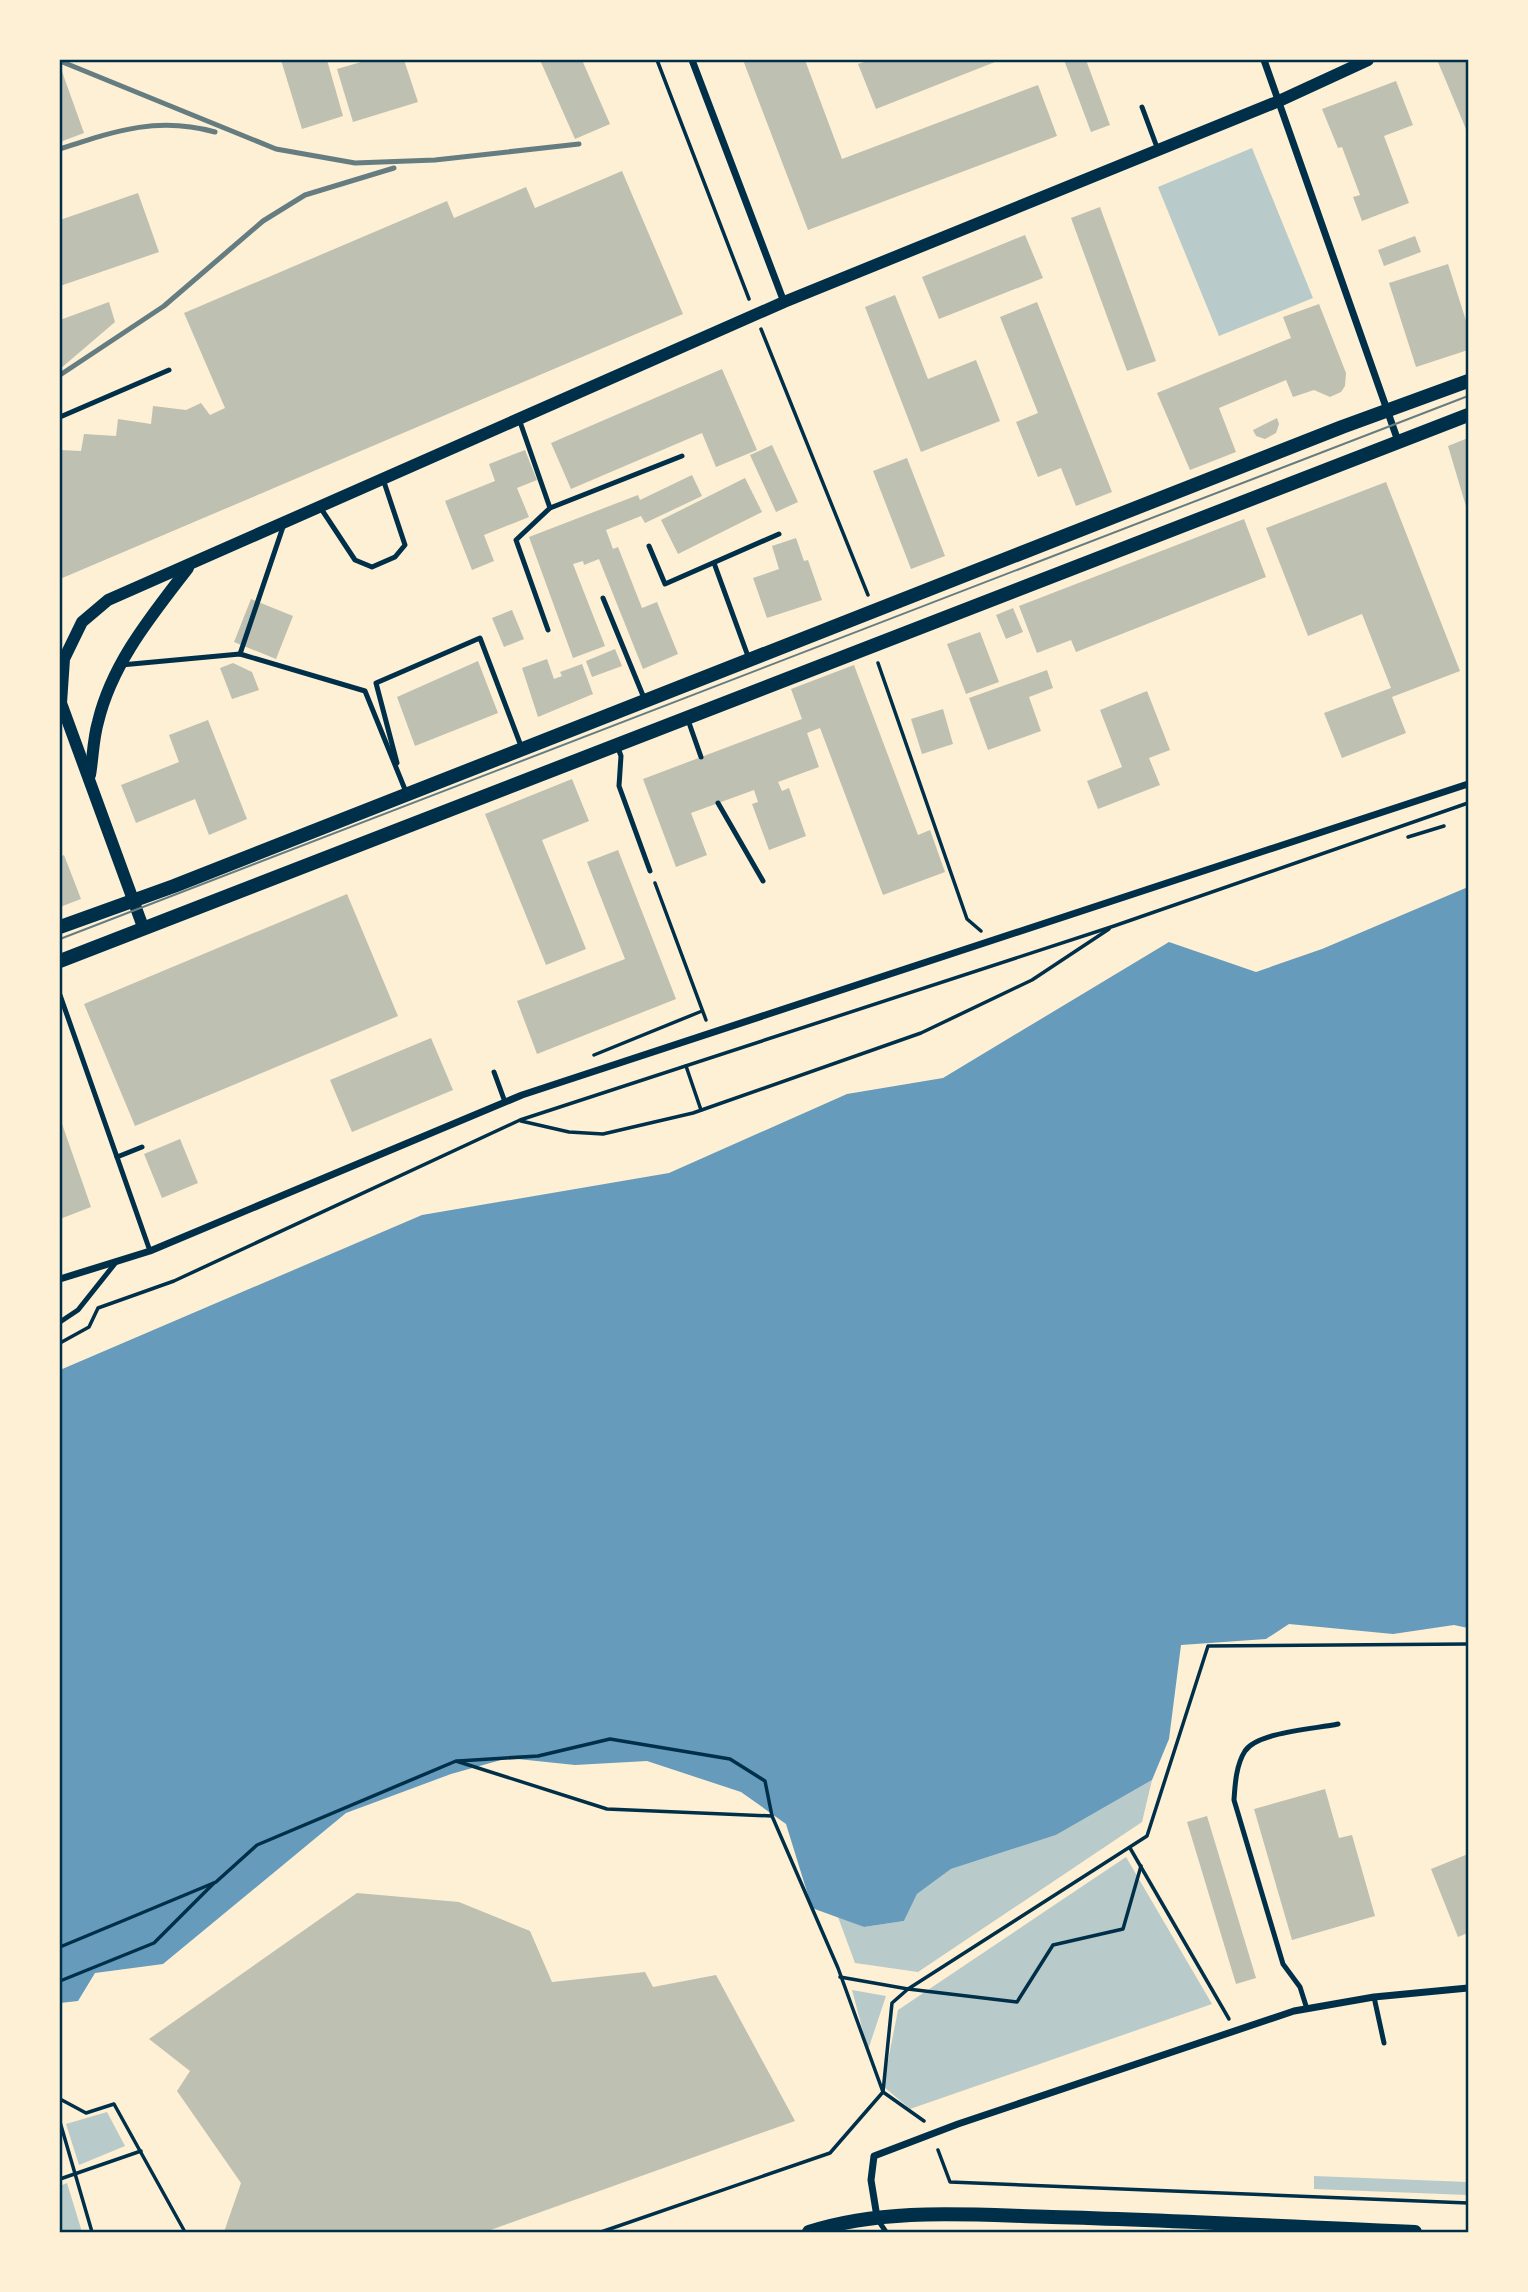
<svg xmlns="http://www.w3.org/2000/svg" width="1528" height="2292" viewBox="0 0 1528 2292" font-family="'Noto Sans',sans-serif">
<style>
.green{fill:#b9caca}
.water{fill:#669bbc}
.building{fill:#bec0b2}
.lines{fill:none;stroke-linecap:round;stroke-linejoin:round}
.path{stroke:#003049;stroke-width:3.5}
.service{stroke:#003049;stroke-width:5}
.minor{stroke:#003049;stroke-width:7}
.tertiary{stroke:#003049;stroke-width:12}
.secondary{stroke:#003049;stroke-width:14}
.tram{stroke:#657d81;stroke-width:2}
.rail{stroke:#657d81;stroke-width:5}
.neatline{fill:none;stroke:#003049;stroke-width:2.5}
</style>
<rect width="100%" height="100%" fill="#fdf0d5"/>
<g class="green">
<polygon points="1252,148 1313,298 1219,336 1158,187"/>
<polygon points="1152,1780 1142,1822 918,1972 855,1963 838,1917 864,1927 904,1921 917,1894 951,1869 1056,1835"/>
<polygon points="1126,1857 1212,2004 910,2109 883,2086 898,2010"/>
<polygon points="852,1990 886,1996 868,2050"/>
<polygon points="107,2112 125,2146 79,2165 66,2124"/>
<polygon points="1314,2176 1468,2182 1468,2195 1314,2189"/>
<polygon points="67,2183 82,2232 60,2232 60,2186"/>
</g>
<polygon class="water" points="1468,887 1468,1628 1454,1625 1393,1634 1289,1624 1266,1639 1181,1645 1169,1739 1152,1780 1056,1835 951,1869 917,1894 904,1921 864,1927 812,1908 786,1824 741,1792 647,1761 575,1765 508,1758 451,1774 346,1813 163,1964 95,1973 78,2001 60,2003 60,1370 422,1215 669,1173 847,1094 943,1078 1169,942 1256,972 1322,949"/>
<g class="building">
<polygon points="281,60 327,60 343,116 302,129"/>
<polygon points="368,60 404,60 418,102 353,122 337,69"/>
<polygon points="540,60 582,60 610,124 575,139"/>
<polygon points="743,60 805,60 842,159 1038,85 1057,136 808,230"/>
<polygon points="870,60 1000,60 876,109 858,64"/>
<polygon points="1064,60 1086,60 1110,125 1091,132"/>
<polygon points="1437,60 1468,60 1468,134 1446,81"/>
<polygon points="60,66 84,133 60,142"/>
<polygon points="1396,81 1413,125 1384,136 1409,203 1362,221 1353,197 1360,195 1342,147 1338,148 1322,109"/>
<polygon points="622,171 683,314 60,579 60,450 81,451 84,434 116,436 118,419 151,424 153,406 186,410 201,403 210,415 225,408 184,313 447,201 454,218 526,187 535,208"/>
<polygon points="138,193 159,252 60,286 60,220"/>
<polygon points="1100,207 1156,361 1127,371 1071,218"/>
<polygon points="1025,235 1043,278 939,319 922,277"/>
<polygon points="1415,236 1421,252 1384,266 1378,250"/>
<polygon points="1448,264 1468,327 1468,350 1416,367 1389,283"/>
<polygon points="895,295 928,379 976,360 1000,421 921,452 865,307"/>
<polygon points="109,302 115,322 60,369 60,320"/>
<polygon points="1037,302 1112,492 1076,506 1061,468 1038,477 1016,422 1038,413 1000,317"/>
<polygon points="1319,304 1346,373 1345,386 1341,392 1330,397 1314,390 1293,397 1286,380 1219,408 1236,452 1190,470 1157,393 1291,338 1283,317"/>
<polygon points="722,369 757,450 716,467 702,433 571,489 551,443"/>
<polygon points="1277,418 1279,424 1276,433 1265,439 1256,436 1253,430"/>
<polygon points="1468,438 1468,513 1448,446"/>
<polygon points="772,445 798,502 776,512 750,455"/>
<polygon points="525,450 537,480 517,488 529,517 484,535 494,561 472,570 445,501 495,481 489,464"/>
<polygon points="907,458 945,556 911,569 873,471"/>
<polygon points="692,475 702,496 645,523 641,516 606,530 613,549 618,547 642,608 657,602 678,654 643,669 599,559 584,565 583,561 573,564 605,646 573,658 529,537 638,495 640,500"/>
<polygon points="745,478 762,512 678,554 661,520"/>
<polygon points="1386,482 1460,671 1392,697 1406,733 1342,758 1324,713 1391,688 1362,614 1308,636 1266,528"/>
<polygon points="1244,519 1266,577 1076,652 1071,640 1037,653 1019,606"/>
<polygon points="796,538 804,561 808,560 822,600 767,618 753,578 779,569 772,546"/>
<polygon points="251,599 293,616 276,659 234,642"/>
<polygon points="1013,608 1023,632 1006,639 996,615"/>
<polygon points="512,610 524,639 504,647 492,618"/>
<polygon points="980,632 999,682 966,694 947,644"/>
<polygon points="615,649 622,666 592,677 586,661"/>
<polygon points="547,659 554,679 562,676 560,672 582,664 593,694 538,717 522,668"/>
<polygon points="478,661 498,713 415,746 397,697"/>
<polygon points="233,663 252,672 259,690 232,699 220,668"/>
<polygon points="854,665 918,835 930,830 945,872 883,895 820,728 807,733 819,767 778,782 782,791 789,788 806,836 769,850 752,804 758,802 754,790 691,813 707,855 676,867 643,779 802,719 791,689"/>
<polygon points="1047,670 1053,688 1029,697 1041,731 988,750 969,698"/>
<polygon points="1147,691 1170,750 1149,758 1160,785 1098,809 1087,781 1122,767 1100,710"/>
<polygon points="943,709 953,744 922,754 911,719"/>
<polygon points="208,720 247,819 209,835 195,799 136,823 121,785 179,762 169,735"/>
<polygon points="572,779 589,821 542,840 586,949 546,965 485,814"/>
<polygon points="618,850 676,999 537,1054 517,1001 625,959 587,862"/>
<polygon points="64,855 81,899 60,907 60,857"/>
<polygon points="347,894 398,1016 135,1126 84,1004"/>
<polygon points="431,1038 453,1090 352,1132 330,1080"/>
<polygon points="60,1118 91,1207 60,1219"/>
<polygon points="180,1139 198,1183 162,1198 144,1154"/>
<polygon points="1325,1789 1339,1838 1352,1835 1375,1916 1292,1940 1254,1809"/>
<polygon points="1207,1816 1256,1978 1236,1984 1187,1822"/>
<polygon points="1468,1854 1468,1933 1458,1937 1431,1869"/>
<polygon points="357,1893 459,1902 530,1931 552,1982 645,1972 653,1987 716,1975 795,2121 485,2232 469,2230 464,2232 224,2232 241,2183 177,2091 190,2071 149,2039"/>
</g>
<g class="lines">
<g class="path">
<polyline points="657,60 749,299"/>
<polyline points="761,329 868,595"/>
<polyline points="878,663 967,919 981,931"/>
<polyline points="1408,837 1444,826"/>
<polyline points="655,883 706,1020"/>
<polyline points="594,1055 702,1011"/>
<polyline points="686,1066 701,1110"/>
<polyline points="521,1121 569,1132 603,1134 693,1113 921,1033 1032,980 1109,929"/>
<polyline points="60,1343 89,1327 98,1308 174,1281 520,1120 1114,926 1468,803"/>
<polyline points="458,1761 538,1756 610,1739 730,1759 765,1781 772,1816"/>
<polyline points="1130,1848 1229,2019"/>
<polyline points="60,1947 216,1882 257,1845 456,1761 607,1809 772,1816 838,1968 883,2092 830,2153 601,2232"/>
<polyline points="840,1977 908,1989 1147,1836 1208,1646 1468,1644"/>
<polyline points="60,1981 154,1943 214,1883"/>
<polyline points="60,2099 86,2113 114,2104 185,2232"/>
<polyline points="924,2121 883,2092 892,2003 908,1989 1017,2002 1053,1945 1123,1929 1141,1866"/>
<polyline points="60,2122 92,2232"/>
<polyline points="938,2150 950,2182 1468,2203"/>
<polyline points="60,2179 141,2151"/>
</g>
<g class="service">
<polyline points="1142,107 1158,150"/>
<polyline points="60,417 169,370"/>
<polyline points="519,419 550,508 516,540 548,630"/>
<polyline points="320,507 355,560 372,567 395,557 405,545 383,479"/>
<polyline points="550,508 682,456"/>
<polyline points="649,546 665,584 779,534"/>
<polyline points="714,563 749,659"/>
<polyline points="603,598 644,698"/>
<polyline points="240,654 284,524"/>
<polyline points="121,665 240,654 365,691 406,792"/>
<polyline points="688,720 701,757"/>
<polyline points="618,748 621,756 619,786 650,871"/>
<polyline points="397,763 376,683 480,638 521,746"/>
<polyline points="718,803 763,881"/>
<polyline points="60,995 150,1251"/>
<polyline points="494,1072 505,1102"/>
<polyline points="117,1157 142,1147"/>
<polyline points="60,1322 78,1310 117,1261"/>
<polyline points="1374,1997 1384,2043"/>
<path d="M 1307,2009 L 1300,1987 L 1283,1964 L 1234,1800 C 1235,1785 1236,1765 1245,1751 C 1258,1732 1314,1729 1338,1724"/>
<polyline points="878,2220 886,2232"/>
</g>
<g class="minor">
<polyline points="692,60 784,302"/>
<polyline points="1264,60 1398,441"/>
<polyline points="60,1279 150,1251 522,1095 1468,784"/>
<polyline points="877,2217 871,2180 874,2156 958,2124 1294,2011 1374,1997 1468,1988"/>
</g>
<g class="tertiary">
<path d="M 90,775 C 93,758 93,739 98,722 C 112,663 152,615 188,568"/>
<polyline points="143,927 61,703 64,659 82,622 108,600 784,302 1279,101 1368,60"/>
</g>
<g class="secondary">
<polyline points="60,927 174,886 1342,427 1468,381"/>
<polyline points="60,961 1468,415"/>
<path d="M 809,2232 C 887,2207 971,2215 1052,2217 C 1173,2220 1294,2227 1415,2232"/>
</g>
<polyline class="tram" points="60,939 1468,396"/>
<g class="rail">
<polyline points="60,61 276,149 355,163 435,160 579,144"/>
<path d="M 60,149 C 115,131 157,116 215,132"/>
<polyline points="60,375 164,306 263,221 305,195 394,168"/>
</g>
</g>
<rect width="1528" height="2292" fill="none" stroke="#fdf0d5" stroke-width="122"/>
<rect x="61" y="61" width="1406" height="2170" class="neatline"/>
</svg>
